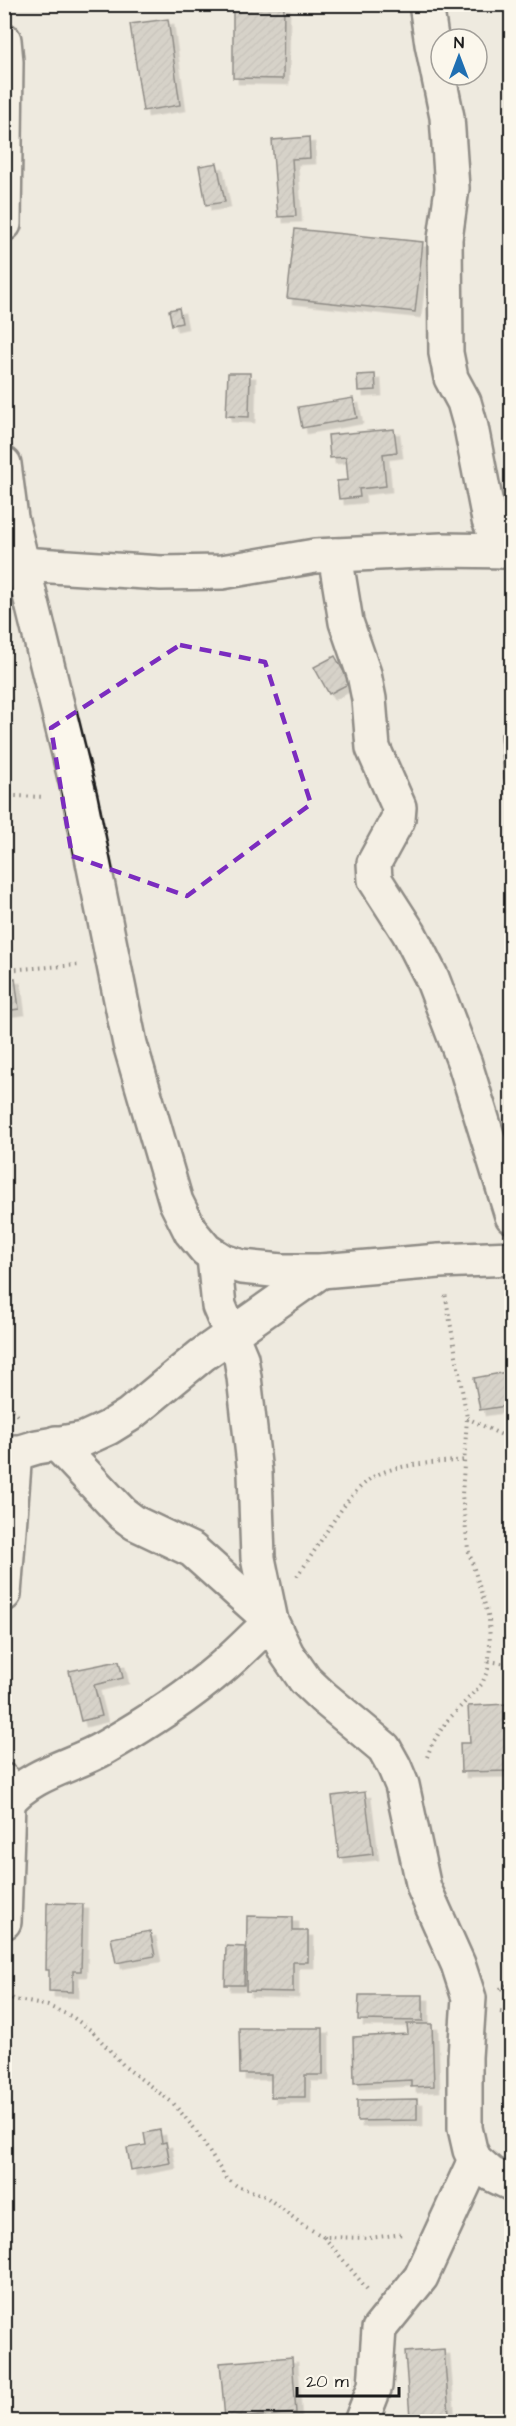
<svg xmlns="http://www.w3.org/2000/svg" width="516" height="2426" viewBox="0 0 516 2426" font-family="'Architects Daughter',sans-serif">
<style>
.building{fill:url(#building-hatch);stroke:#1c1c1c;stroke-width:1.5;filter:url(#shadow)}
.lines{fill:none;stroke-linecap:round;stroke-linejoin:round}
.street-casing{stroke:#1c1c1c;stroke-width:38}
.path{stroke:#1c1c1c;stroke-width:4;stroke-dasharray:1.5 4.5;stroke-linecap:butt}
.street{stroke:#fbf7ec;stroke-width:33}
.marked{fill:none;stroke:#7b2cbf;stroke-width:4.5;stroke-dasharray:12 8;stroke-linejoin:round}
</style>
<defs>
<pattern id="building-hatch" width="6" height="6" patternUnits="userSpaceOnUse" patternTransform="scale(1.5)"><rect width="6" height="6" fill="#b9b6af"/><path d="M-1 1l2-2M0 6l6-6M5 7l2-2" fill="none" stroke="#9e9c96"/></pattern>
<filter id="shadow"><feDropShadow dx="5.5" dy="5.5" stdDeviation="0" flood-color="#0004"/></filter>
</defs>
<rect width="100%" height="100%" fill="#eeeadf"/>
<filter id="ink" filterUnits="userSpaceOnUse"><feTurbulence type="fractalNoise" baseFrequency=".0167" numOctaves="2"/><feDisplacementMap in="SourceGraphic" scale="12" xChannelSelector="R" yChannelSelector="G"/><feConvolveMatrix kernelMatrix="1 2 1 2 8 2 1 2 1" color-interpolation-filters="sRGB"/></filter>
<g filter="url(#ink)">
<g class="building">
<polygon points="233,5 284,5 283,79 233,78"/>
<polygon points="168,19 180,105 143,111 130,24"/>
<polygon points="309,137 310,158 292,159 296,216 278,217 272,140"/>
<polygon points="217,163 225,202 206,205 199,166"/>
<polygon points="295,229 423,242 415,312 287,298"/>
<polygon points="179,308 182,323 172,325 169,310"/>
<polygon points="228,373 250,373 249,417 226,416"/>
<polygon points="375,374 376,390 358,391 357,375"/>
<polygon points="353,398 357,418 302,428 298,407"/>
<polygon points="394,429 397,452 383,454 386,486 359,489 360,497 339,499 337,481 348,480 346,457 330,458 328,435"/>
<polygon points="335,656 350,683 329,694 314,667"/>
<polygon points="512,733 512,779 504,779 501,734"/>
<polygon points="15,978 19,1009 4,1011 4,979"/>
<polygon points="512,1371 512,1405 480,1410 474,1378"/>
<polygon points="119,1661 123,1678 94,1685 102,1716 81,1721 69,1671"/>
<polygon points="507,1704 511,1771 461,1772 460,1743 470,1743 468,1706"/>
<polygon points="365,1792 373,1854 339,1858 332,1796"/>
<polygon points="47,1903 83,1904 81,1971 73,1971 73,1992 49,1991 49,1970 46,1970"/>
<polygon points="247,1916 293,1917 293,1931 308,1931 308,1962 293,1962 293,1992 246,1991"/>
<polygon points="150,1931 155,1956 116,1963 111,1938"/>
<polygon points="226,1946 245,1947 244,1985 225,1985"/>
<polygon points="359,1995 423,1995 423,2021 358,2020"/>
<polygon points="407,2024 432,2024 434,2086 411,2087 411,2080 354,2083 353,2037 408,2034"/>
<polygon points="239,2028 323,2028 323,2075 305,2075 305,2097 271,2097 271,2074 240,2074"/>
<polygon points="417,2099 417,2120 357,2121 357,2100"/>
<polygon points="160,2130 162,2143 166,2142 170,2163 131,2170 127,2148 146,2145 144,2133"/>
<polygon points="444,2349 449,2414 410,2417 405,2352"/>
<polygon points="292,2357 296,2413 225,2419 220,2363"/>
</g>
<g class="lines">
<defs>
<g id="street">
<polyline points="426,4 432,44 447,117 452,188 445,239 446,353 451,378 464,402 471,427 489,520 502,551"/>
<polyline points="4,40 6,62 4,224"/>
<polyline points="4,464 11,518 80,798 130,1044 176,1202 191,1232 206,1250 223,1261 242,1267 282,1271 321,1271 439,1261 512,1258"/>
<polyline points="335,555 346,622 364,674 369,699 373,748 399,807 398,819 374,863 375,880 409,933 432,978 465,1064 512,1216"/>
<polyline points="21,564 161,573 222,572 315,556 442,550 512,551"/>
<polyline points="214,1257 219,1306 241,1358 244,1377 255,1473 258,1558 271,1621 287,1654 305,1680 323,1697 384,1748 394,1766 402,1785 424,1888 458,1964 469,1998 465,2057 465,2128 470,2150 475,2160 491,2174 512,2184"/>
<polyline points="4,1457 37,1447 84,1439 108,1428 129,1415 202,1355 321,1271"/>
<polyline points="4,1594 15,1452"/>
<polyline points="4,1781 8,1802 4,1922"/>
<path d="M 8,1802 C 31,1773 73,1766 104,1748 C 144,1725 186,1698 221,1668 C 239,1653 255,1636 271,1621 L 192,1550 L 135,1523 L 123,1514 L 56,1443"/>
<polyline points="361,2422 375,2386 379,2329 421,2277 475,2160"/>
</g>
</defs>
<use href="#street" class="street-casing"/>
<g class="path">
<polyline points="4,792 15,796 45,797"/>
<polyline points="4,970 80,965"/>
<polyline points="4,1401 20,1418"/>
<polyline points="467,1418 512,1440"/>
<path d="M 297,1576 C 319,1548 341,1500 370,1479 C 392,1463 439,1463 466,1460"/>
<polyline points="489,1661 512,1665"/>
<polyline points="427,1757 432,1744 446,1722 482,1684 488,1669 490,1647 489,1618 468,1549 462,1495 467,1418 445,1293"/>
<polyline points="4,1989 13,1999 48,2006 71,2016 92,2031 125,2067 173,2103 194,2128 226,2178 237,2186 265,2196 303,2225 324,2237 369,2238 404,2234"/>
<polyline points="500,1989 512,1982"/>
<polyline points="500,2012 512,2014"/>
<polyline points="324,2237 367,2289"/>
</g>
<use href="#street" class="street"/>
</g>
</g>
<path d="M0 0H516V2426H0ZM 180,645 L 265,662 L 311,804 L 187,896 L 72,856 L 51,728 Z" fill="#eeeadf" fill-opacity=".55" fill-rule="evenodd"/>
<path class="marked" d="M 180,645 L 265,662 L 311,804 L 187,896 L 72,856 L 51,728 Z"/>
<rect width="516" height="2426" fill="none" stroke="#fbf7ec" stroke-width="24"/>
<rect x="12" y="12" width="492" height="2402" fill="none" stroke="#1c1c1c" stroke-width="2" filter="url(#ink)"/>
<g transform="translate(459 57)"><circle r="28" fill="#fbf7ec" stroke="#a29f99" stroke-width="1.5"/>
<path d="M0-4.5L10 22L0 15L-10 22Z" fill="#1f6fb2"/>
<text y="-9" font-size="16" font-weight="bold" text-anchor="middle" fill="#1c1c1c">N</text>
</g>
<path d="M297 2387v9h102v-9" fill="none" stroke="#1c1c1c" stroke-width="3"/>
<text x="306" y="2387" font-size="18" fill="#1c1c1c" stroke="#fbf7ec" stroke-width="4.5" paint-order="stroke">20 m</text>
</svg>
